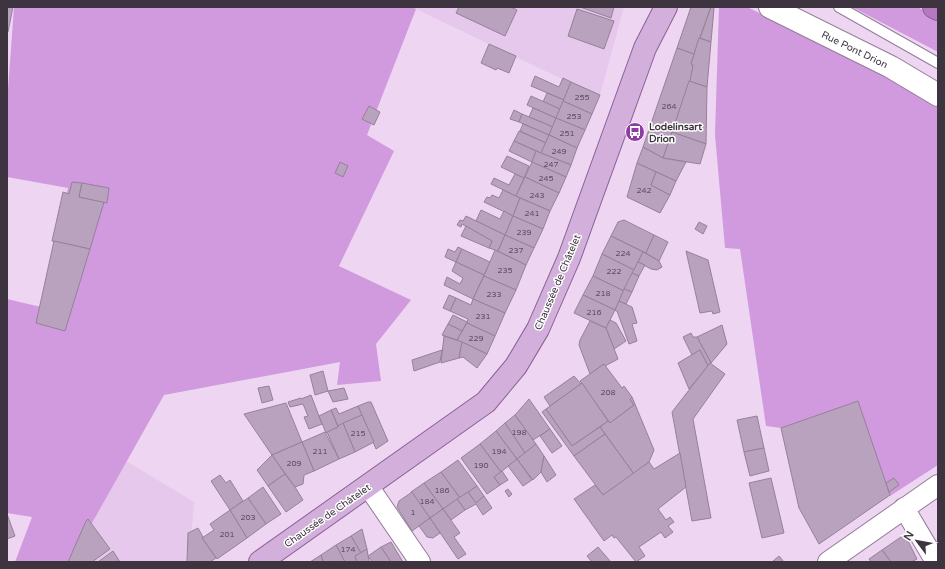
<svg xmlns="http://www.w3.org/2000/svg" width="945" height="569" viewBox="0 0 945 569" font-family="'Varela Round',sans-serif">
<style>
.built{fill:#e5c8eb}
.forest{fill:#d19ade}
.building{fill:#b9a2be;stroke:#96809b}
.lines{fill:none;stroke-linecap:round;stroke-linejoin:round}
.service-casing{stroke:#927c97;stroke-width:12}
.minor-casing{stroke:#927c97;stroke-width:22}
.tertiary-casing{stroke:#927c97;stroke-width:24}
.primary-casing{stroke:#8b6195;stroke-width:24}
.motorway-casing{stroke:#8b6195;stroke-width:24}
.service{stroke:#fff;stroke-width:10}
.minor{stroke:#fff;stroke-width:20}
.tertiary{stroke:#fff;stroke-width:22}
.primary{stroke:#d3afdc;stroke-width:22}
.motorway{stroke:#b579c4;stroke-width:22}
.labels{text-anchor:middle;stroke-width:3;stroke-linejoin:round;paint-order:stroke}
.number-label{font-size:8px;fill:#5c505f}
.street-label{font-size:10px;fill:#3d343f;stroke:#fff}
.poi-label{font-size:10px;font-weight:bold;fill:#3d343f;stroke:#fff;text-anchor:start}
</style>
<rect width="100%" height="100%" fill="#eed6f3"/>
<g class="built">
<polygon points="412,7 624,7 600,95 570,83"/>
<polygon points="126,461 194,502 189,562 77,562 92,523"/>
</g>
<g class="forest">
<polygon points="14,7 412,7 416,9 367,135 394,151 339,266 411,300 376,344 381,381 337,385 340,362 164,395 92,523 77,562 15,562 32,517 7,513 7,299 41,307 68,188 7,177 7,103"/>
<polygon points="719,7 747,7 938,100 938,465 890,496 858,402 781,428 766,426 740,249 725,248 715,135"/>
<polygon points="852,7 917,7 938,17 938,52"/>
</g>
<g class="building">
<polygon points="7,7 13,7 8,32 7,32"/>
<polygon points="459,7 511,7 517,10 505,36 456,13"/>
<polygon points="580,7 614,7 611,18"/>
<polygon points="691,7 711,7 694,54 677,48"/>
<polygon points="711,7 714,8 711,42 700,38"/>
<polygon points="577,9 614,21 604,49 568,36"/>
<polygon points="699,38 711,42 707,87 689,81 693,65 691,64"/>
<polygon points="489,44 516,56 509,73 497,68 496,70 481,63"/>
<polygon points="677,48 694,54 691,64 693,65 690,81 663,158 643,147"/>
<polygon points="535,76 559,87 563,78 571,82 564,100 531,86"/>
<polygon points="689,81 707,87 706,144 672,132"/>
<polygon points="571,82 600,95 592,114 563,101"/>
<polygon points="547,93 564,100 560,109 543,102"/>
<polygon points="531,96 560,109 556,118 527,105"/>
<polygon points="563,101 592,114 585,130 556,118"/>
<polygon points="369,106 380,112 374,125 362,119"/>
<polygon points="533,108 556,118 553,127 529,117"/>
<polygon points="514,110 522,114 519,122 510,119"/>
<polygon points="522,114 553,127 549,135 519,122"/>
<polygon points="556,118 585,130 577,148 549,135"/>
<polygon points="523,124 549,135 546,143 520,131"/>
<polygon points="519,131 546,143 541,153 514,141"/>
<polygon points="672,132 706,144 700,164 663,158"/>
<polygon points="549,135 577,148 571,165 541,153"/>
<polygon points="514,141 536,151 532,162 509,151"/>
<polygon points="643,147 663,158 686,162 676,181 637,163"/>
<polygon points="536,151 571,165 566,177 532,162"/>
<polygon points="507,156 529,166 524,178 501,167"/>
<polygon points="340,162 348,166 343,177 335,173"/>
<polygon points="532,162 566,177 559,193 525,177"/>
<polygon points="637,163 656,172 651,185 670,195 660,213 627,197"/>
<polygon points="656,172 676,181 670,195 651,185"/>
<polygon points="515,174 524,178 516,196 491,184 494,178 509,185"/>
<polygon points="525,177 559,193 550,211 516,196"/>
<polygon points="72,182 82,183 79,197 104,202 90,249 52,241 63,192 69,194"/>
<polygon points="82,183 109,188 107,203 79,197"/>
<polygon points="503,190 520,198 513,216 484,202 487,197 490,198 492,195 499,198"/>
<polygon points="520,198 550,211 543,229 513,216"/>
<polygon points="481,210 500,219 504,211 513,216 505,235 476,221"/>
<polygon points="466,216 505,235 498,251 489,248 492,241 462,224 461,227 457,225 460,220 463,221"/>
<polygon points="513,216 543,229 534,248 505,235"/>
<polygon points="624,220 654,235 646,253 611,236 618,222"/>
<polygon points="699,222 707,226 703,234 695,229"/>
<polygon points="466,226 492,241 489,248 461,236"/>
<polygon points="505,235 534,248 526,265 498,251"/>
<polygon points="654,235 668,242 659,261 646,253"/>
<polygon points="611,236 643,252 634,270 602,254"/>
<polygon points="54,241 90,249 65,331 36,323"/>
<polygon points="458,247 462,249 456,262 445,257 448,249 455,252"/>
<polygon points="462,249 490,262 484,275 456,262"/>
<polygon points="495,250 526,265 516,290 484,276"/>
<polygon points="686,251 708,260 720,312 713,314 712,311 700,313"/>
<polygon points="643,252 659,261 662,267 657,270 651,269 638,262"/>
<polygon points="602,254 634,270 624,291 593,276"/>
<polygon points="456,262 484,275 473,299 444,285 447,277 460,284 463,278 452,271"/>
<polygon points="638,262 645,265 639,276 632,273"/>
<polygon points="632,273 639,276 632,292 624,289"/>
<polygon points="484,276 516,290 505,313 473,299"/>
<polygon points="593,276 624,291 615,310 583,295"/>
<polygon points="624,289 632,292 626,304 619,301"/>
<polygon points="449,295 456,298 450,311 443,308"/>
<polygon points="583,295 615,310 606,328 574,313"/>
<polygon points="456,298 471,305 473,299 505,313 495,336 467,323 468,319 450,311"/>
<polygon points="619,301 632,307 637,323 632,324 637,341 629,344 617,311 615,310"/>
<polygon points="453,315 467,322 462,331 448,324"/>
<polygon points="610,320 616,323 626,341 614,349 606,328"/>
<polygon points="590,321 606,328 618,359 605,366 604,364 590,374 579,345 580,340"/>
<polygon points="467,323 495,336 487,354 457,340"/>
<polygon points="448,324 462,331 457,340 442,335"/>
<polygon points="722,325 727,344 711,363 697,337"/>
<polygon points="691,333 693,337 697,337 711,363 710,363 708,366 700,350 692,355 683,337"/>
<polygon points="444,336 462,342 459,358 441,363"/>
<polygon points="462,342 487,354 477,368 463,357 459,358"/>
<polygon points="442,350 440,362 414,371 412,360"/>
<polygon points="700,350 708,366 689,389 678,363"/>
<polygon points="710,363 725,374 693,419 711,518 692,521 672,412"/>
<polygon points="604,364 622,388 624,386 632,397 630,399 634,405 610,423 580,381"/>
<polygon points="323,371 328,391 315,395 310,375"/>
<polygon points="574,376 581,384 550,406 544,397"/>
<polygon points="582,383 608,421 572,446 546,409"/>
<polygon points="269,386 273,400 262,403 258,388"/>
<polygon points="344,388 348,399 333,402 328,391"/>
<polygon points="311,395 322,424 309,429 304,417 308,416 303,404 290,407 288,402 301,398 301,399"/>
<polygon points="632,397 654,450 649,462 634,474 600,427 608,421 610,423 634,405 630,399"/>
<polygon points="529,399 550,429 533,440 515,415"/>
<polygon points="858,401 890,495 819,544 799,508 781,428"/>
<polygon points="368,402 371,402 388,441 376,449 358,406"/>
<polygon points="286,403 302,442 272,455 244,414"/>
<polygon points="358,406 362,415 338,426 331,410 336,408 339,414"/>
<polygon points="546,409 572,446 600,427 605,434 574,456 542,412"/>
<polygon points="331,410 338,427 326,433 319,416"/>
<polygon points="362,415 374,442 355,452 343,423"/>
<polygon points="515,415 536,444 525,453 505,423"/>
<polygon points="757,416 764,448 744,452 737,420"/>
<polygon points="343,423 355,452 339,459 327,432 338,427 338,426"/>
<polygon points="505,423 525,453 517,459 496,431"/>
<polygon points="550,429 562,446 552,453 540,436"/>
<polygon points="496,431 517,459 501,472 480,444"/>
<polygon points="325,432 339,459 314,471 302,442"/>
<polygon points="605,434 634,474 603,495 574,456"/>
<polygon points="302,442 314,471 304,475 303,484 295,487 272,455"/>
<polygon points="480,444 501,472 494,477 500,485 487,494 461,458"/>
<polygon points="536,444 544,456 541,472 533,480 517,459"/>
<polygon points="764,448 769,471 750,476 744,452"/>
<polygon points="680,453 686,487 658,509 666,520 670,517 674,522 668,526 673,532 665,538 661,532 639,547 645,556 636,562 616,537 614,538 612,535 604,541 574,499 595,485 603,495 649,462 654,469"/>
<polygon points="272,455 285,474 268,486 257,470"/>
<polygon points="544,456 556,475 547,482 541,472"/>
<polygon points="517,459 532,480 523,486 508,466"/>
<polygon points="458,460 477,486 460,498 441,472"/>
<polygon points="502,471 508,480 500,485 494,477"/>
<polygon points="441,472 460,498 443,509 424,483"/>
<polygon points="285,474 295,487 303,500 286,512 268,486"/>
<polygon points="220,475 226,483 230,480 243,501 230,510 211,481"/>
<polygon points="771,478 784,533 762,538 749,483"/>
<polygon points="894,478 899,485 889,492 886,483"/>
<polygon points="424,483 443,509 430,518 411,492"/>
<polygon points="477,486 484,496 476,503 468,492"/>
<polygon points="263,487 281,514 266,524 248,498"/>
<polygon points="508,489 512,494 509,497 505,491"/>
<polygon points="412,492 430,518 412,531 397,507 399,501"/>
<polygon points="468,492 476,503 484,496 492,508 483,515 476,504 465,510 457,499"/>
<polygon points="248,498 266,524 247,538 230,510"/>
<polygon points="457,499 465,510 451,520 443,509"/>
<polygon points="443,509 460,533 454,537 466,554 458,559 430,518"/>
<polygon points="230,510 247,538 217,559 202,538 214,530 210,524"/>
<polygon points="7,514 15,536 7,539"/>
<polygon points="430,518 440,533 433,538 427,537 419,526"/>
<polygon points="88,519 110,549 92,562 68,562 86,521"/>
<polygon points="198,528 203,537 202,538 216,558 210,562 187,562 188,533"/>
<polygon points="362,529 367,549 361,553 351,536"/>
<polygon points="351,536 361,553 355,556 357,562 345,562 336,545"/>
<polygon points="901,537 907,539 917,559 911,562 891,562 882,550"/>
<polygon points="391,542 403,562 391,562 381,547"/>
<polygon points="336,545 345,562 323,562 321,555"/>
<polygon points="381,547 391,562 372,562 368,556"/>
<polygon points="598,547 610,561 608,562 592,562 587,556"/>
<polygon points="367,549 369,562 357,562 355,556"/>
<polygon points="882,550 891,562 871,562 869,559"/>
<polygon points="113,551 120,562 98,562"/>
<polygon points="321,555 323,562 310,562"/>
<polygon points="779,556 784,562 772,562"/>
</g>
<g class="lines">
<defs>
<polyline id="service" points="839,7 938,63"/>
<g id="minor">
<polyline points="368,486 420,562"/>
<polyline points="904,508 936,562"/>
<polyline points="828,562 938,485"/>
</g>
<polyline id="tertiary" points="770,7 891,67 938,95"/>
<polyline id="primary" points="260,562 486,402 516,366 538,329 569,258 645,48 666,7"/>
<polyline id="motorway" points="934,7 938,9"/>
</defs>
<use href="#service" class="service-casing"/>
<use href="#minor" class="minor-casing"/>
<use href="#tertiary" class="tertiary-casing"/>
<use href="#primary" class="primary-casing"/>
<use href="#motorway" class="motorway-casing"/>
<use href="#service" class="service"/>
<use href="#minor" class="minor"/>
<use href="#tertiary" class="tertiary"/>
<use href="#primary" class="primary"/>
<use href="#motorway" class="motorway"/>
</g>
<defs>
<symbol id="bus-disc" viewBox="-11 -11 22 22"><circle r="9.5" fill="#9139a5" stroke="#fff"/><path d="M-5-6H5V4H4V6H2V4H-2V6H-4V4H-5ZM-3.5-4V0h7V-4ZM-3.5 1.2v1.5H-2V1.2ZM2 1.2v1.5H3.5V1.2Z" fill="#fff"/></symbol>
</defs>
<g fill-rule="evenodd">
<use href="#bus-disc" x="624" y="121" width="22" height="22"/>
</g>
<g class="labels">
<g class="number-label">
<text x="582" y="100">255</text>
<text x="669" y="109">264</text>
<text x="574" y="119">253</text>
<text x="567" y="136">251</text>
<text x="559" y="154">249</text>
<text x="551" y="167">247</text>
<text x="546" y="181">245</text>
<text x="644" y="193">242</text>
<text x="537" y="198">243</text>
<text x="532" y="216">241</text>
<text x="524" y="235">239</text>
<text x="516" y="253">237</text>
<text x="623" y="256">224</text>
<text x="505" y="273">235</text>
<text x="614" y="274">222</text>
<text x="603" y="296">218</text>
<text x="494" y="297">233</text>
<text x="594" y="315">216</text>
<text x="483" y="319">231</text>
<text x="476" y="341">229</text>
<text x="608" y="395">208</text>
<text x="519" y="435">198</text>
<text x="358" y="436">215</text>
<text x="320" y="454">211</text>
<text x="499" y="454">194</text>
<text x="294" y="466">209</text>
<text x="481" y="468">190</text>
<text x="442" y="493">186</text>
<text x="427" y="504">184</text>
<text x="413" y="515">1</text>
<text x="248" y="520">203</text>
<text x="227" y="537">201</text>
<text x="348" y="552">174</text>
</g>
<g class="street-label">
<text transform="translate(855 49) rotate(26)" y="4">Rue Pont Drion</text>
<text transform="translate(557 282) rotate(-67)" y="4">Chaussée de Châtelet</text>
<text transform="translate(327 515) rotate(-35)" y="4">Chaussée de Châtelet</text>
</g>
<g class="poi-label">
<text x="649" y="130">Lodelinsart<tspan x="649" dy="12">Drion</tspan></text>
</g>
</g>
<rect width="945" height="569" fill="none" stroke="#3d343f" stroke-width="16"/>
<g transform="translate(917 541) rotate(302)" stroke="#ffffff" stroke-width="3" paint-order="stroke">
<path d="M0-3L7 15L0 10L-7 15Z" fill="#3d343f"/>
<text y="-6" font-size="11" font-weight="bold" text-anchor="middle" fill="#3d343f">N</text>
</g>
</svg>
